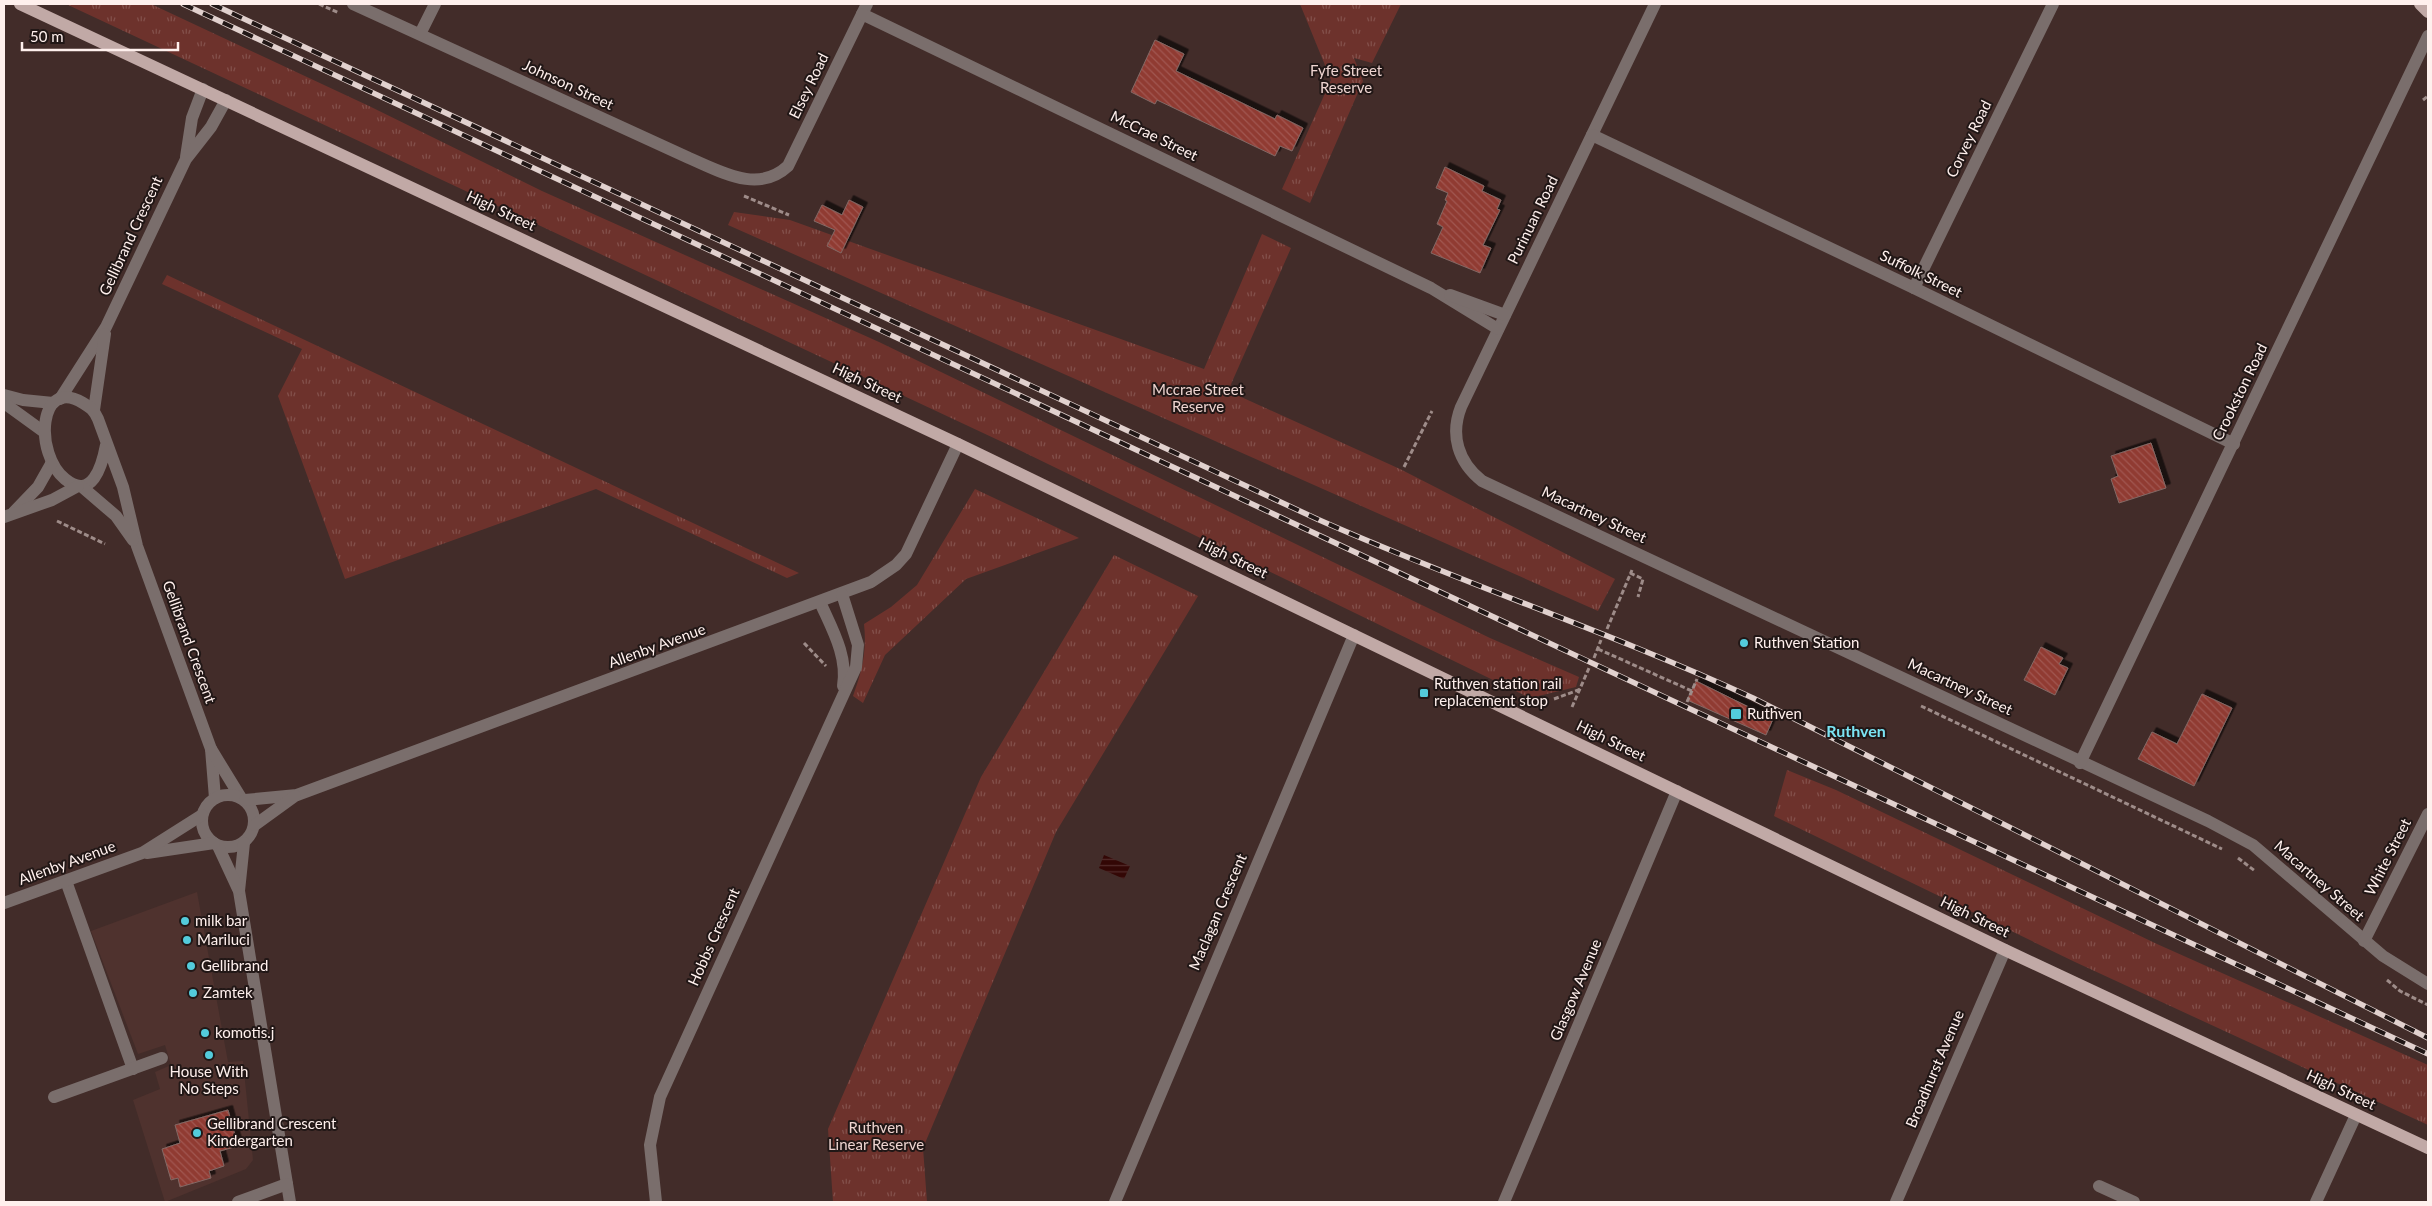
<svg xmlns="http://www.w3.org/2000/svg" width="2432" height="1206" viewBox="0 0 2432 1206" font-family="Lato,sans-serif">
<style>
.built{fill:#4f322e}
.grass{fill:url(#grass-tufts)}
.water{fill:url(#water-rules)}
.building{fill:url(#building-back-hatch);stroke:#836965;filter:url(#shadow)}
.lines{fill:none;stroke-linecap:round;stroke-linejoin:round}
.path{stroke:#9e8c89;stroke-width:3;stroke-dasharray:5 2.5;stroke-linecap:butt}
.minor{stroke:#7a6e6c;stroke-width:12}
.major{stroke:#c1a9a6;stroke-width:12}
.rail-casing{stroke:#e1d1ce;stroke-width:5.5}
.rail{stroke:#211716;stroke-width:4;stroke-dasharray:11;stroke-linecap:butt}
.poi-dot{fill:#53cbdb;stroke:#211716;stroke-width:2}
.labels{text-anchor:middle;stroke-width:4;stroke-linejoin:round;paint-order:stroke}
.park-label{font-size:15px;fill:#eed4d0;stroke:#211716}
.street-label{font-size:15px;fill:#fff0ed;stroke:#211716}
.poi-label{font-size:15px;fill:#fff0ed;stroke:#211716;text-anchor:start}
.neighbourhood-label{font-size:16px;font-weight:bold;fill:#7be4f3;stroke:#211716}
</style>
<defs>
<pattern id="grass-tufts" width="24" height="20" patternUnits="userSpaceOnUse" patternTransform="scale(1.25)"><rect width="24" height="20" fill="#6d322c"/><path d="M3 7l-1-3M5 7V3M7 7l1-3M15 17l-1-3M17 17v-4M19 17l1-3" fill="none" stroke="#83504b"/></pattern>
<pattern id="water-rules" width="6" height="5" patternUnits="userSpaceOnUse" patternTransform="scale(1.25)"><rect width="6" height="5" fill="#330705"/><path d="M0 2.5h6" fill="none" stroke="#522b2a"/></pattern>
<pattern id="building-back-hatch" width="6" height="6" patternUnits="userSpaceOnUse" patternTransform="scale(1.25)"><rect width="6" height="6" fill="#903a32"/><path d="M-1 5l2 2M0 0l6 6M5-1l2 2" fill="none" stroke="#a15750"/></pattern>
<filter id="shadow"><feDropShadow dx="4.5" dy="-4.5" stdDeviation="0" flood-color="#0009"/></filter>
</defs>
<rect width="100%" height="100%" fill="#422c29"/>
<polygon class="built" points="197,892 228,1062 243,1061 253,1160 246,1169 165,1202 133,1100 160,1089 155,1072 171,1065 165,1045 138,1054 91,931"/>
<g class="grass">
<polygon points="66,4 151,4 369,106 542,191 879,342 1490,638 1579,677 1576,687 1530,698 1013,447"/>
<polygon points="1300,4 1401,4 1372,63 1354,58 1363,81 1310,203 1282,189 1331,80"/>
<polygon points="734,212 790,220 1204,369 1262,234 1291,248 1228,391 1400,469 1615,579 1598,611 728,225"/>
<polygon points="167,275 799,573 787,578 596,489 345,579 278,396 302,349 162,284"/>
<path d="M 975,489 L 1079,538 L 966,579 L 885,655 L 863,703 L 853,696 C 862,671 867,651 864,624 L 891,607 L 917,585 Z"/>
<polygon points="1114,555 1198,596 1056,832 923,1148 927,1202 833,1202 828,1129 981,777"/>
<polygon points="1787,770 1836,790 2157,944 2428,1065 2428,1125 2075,962 1774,816"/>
</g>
<polygon class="water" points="1104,855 1130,866 1124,879 1099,868"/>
<g class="building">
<polygon points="1155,40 1184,54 1176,71 1275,119 1277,115 1303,128 1292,151 1280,146 1275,156 1157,100 1155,104 1131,92"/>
<polygon points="1445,167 1484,186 1482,191 1501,200 1497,209 1500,210 1483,245 1491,248 1480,273 1431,253 1443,227 1437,224 1447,201 1445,200 1448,193 1436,188"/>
<polygon points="849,200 863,207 841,253 827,246 835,230 814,221 822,205 842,215"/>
<polygon points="2151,443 2166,488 2119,503 2111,479 2118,476 2111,456"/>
<polygon points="2041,647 2063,658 2059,664 2068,668 2055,695 2024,680"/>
<polygon points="1696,681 1773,719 1766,735 1687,700"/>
<polygon points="2202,694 2232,708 2194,786 2138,759 2152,732 2177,744"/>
<polygon points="228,1110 238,1146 220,1151 224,1166 209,1171 211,1178 180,1187 178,1178 171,1180 162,1149 180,1143 175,1125"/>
</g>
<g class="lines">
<g class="path">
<polyline points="319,4 339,13"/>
<polyline points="2423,100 2428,96"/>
<polyline points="744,196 789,215"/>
<polyline points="1404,467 1432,411"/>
<polyline points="57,521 105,544"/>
<polyline points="1630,573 1643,579 1638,597"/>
<polyline points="1607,629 1632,570"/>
<polyline points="804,643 826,666"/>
<polyline points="1598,649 1692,691"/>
<polyline points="1594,658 1601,640"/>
<polyline points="1554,699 1581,689"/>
<polyline points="1687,702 1697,679"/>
<polyline points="1921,706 2222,849"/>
<polyline points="1572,707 1589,668"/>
<polyline points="2238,858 2255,871"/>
<polyline points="2387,980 2400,991 2428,1005"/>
</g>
<g class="minor">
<path d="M 353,4 L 689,158 C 722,172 758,194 788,166 L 867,4"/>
<path d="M 1655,4 L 1461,407 C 1450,435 1458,462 1482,481 L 2208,821 L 2253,845 L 2383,956 L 2428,984"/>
<polyline points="862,14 1431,288 1498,329"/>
<polyline points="420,34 435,4"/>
<polyline points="1592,135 1914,288 2234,444"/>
<polyline points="186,157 192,118 203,89"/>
<polyline points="1914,288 2053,4"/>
<polyline points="1450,295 1505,315"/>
<polyline points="4,395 23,400 53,403"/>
<polyline points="60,399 106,327 186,159 211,127 226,100"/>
<polyline points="4,403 44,432"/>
<polyline points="94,410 105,334"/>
<path d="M 106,445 C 102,466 92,501 65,479 C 34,454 38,376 83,403 C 91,408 94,410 98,419 L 123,487 L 137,546 L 211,749 L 215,798"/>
<polyline points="81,486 116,516 133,540"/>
<polyline points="14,512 38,487 51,464"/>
<polyline points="4,517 52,500 78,486"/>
<path d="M 820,602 C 832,629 848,656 843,686"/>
<polyline points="211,749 241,798"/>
<polyline points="2080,763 2428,36"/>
<circle cx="228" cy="821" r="26"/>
<polyline points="245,800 297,795 871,582 896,565 906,554 958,444"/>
<polyline points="255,825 295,796"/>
<polyline points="244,843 239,891 290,1202"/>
<polyline points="218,846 238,889"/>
<polyline points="147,853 214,843"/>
<polyline points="66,881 133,1069"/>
<polyline points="4,903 142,853 202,815"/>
<polyline points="2364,941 2428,814"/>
<polyline points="54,1097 162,1058"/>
<polyline points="2099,1186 2134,1202"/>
<polyline points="238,1202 287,1184"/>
<polyline points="656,1202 650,1145 660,1097 856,667 858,645 842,594"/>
<polyline points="1115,1202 1354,635"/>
<polyline points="1504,1202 1677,791"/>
<polyline points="1896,1202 2005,950"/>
<polyline points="2316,1202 2356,1115"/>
</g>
<g class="major">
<polyline points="20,4 958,444 2005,950 2428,1148"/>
<polyline points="2420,4 2428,12"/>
</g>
<defs>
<g id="rail">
<polyline points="183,4 2428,1054"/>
<path d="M 212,4 L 1317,519 C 1461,583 1610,632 1753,698 L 2428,1038"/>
</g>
</defs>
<use href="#rail" class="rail-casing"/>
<use href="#rail" class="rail"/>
</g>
<g class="poi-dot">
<circle cx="1744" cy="643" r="5"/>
<rect x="1419" y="688" width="10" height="10" rx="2.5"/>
<rect x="1730" y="708" width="12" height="12" rx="2.5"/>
<circle cx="185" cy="921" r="5"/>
<circle cx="187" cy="940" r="5"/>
<circle cx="191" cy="966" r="5"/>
<circle cx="193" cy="993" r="5"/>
<circle cx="205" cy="1033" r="5"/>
<circle cx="209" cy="1055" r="5"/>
<circle cx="197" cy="1133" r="5"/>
</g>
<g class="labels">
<g class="park-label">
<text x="1346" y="76">Fyfe Street<tspan x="1346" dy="17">Reserve</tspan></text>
<text x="1198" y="395">Mccrae Street<tspan x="1198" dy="17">Reserve</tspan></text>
<text x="876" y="1133">Ruthven<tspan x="876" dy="17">Linear Reserve</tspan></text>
</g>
<g class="street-label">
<text transform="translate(568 85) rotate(25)" y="5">Johnson Street</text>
<text transform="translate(809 86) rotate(-64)" y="5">Elsey Road</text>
<text transform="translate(1154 136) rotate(26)" y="5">McCrae Street</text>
<text transform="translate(1969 139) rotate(-64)" y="5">Corvey Road</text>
<text transform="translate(501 211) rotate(25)" y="5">High Street</text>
<text transform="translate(1533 220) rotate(-64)" y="5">Purinuan Road</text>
<text transform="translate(131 236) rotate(-65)" y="5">Gellibrand Crescent</text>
<text transform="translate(1921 274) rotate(26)" y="5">Suffolk Street</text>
<text transform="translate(867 383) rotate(25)" y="5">High Street</text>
<text transform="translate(2240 392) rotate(-64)" y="5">Crookston Road</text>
<text transform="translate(1594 515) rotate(25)" y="5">Macartney Street</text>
<text transform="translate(1233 558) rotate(26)" y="5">High Street</text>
<text transform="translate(189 642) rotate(70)" y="5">Gellibrand Crescent</text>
<text transform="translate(657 646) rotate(-20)" y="5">Allenby Avenue</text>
<text transform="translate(1960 687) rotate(25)" y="5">Macartney Street</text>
<text transform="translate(1611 741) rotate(26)" y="5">High Street</text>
<text transform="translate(2388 857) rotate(-63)" y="5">White Street</text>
<text transform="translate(67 863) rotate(-20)" y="5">Allenby Avenue</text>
<text transform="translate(2319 881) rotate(41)" y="5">Macartney Street</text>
<text transform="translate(1218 912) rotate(-67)" y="5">Maclagan Crescent</text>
<text transform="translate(1975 917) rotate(26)" y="5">High Street</text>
<text transform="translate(714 937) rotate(-66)" y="5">Hobbs Crescent</text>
<text transform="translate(1576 990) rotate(-67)" y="5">Glasgow Avenue</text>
<text transform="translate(1935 1069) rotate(-67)" y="5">Broadhurst Avenue</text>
<text transform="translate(2341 1090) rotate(25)" y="5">High Street</text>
</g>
<g class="poi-label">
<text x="1754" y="648">Ruthven Station</text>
<text x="1434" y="689">Ruthven station rail<tspan x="1434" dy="17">replacement stop</tspan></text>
<text x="1747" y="719">Ruthven</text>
<text x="195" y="926">milk bar</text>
<text x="197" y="945">Mariluci</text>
<text x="201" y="971">Gellibrand</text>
<text x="203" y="998">Zamtek</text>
<text x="215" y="1038">komotis.j</text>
<text x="209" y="1077" text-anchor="middle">House With<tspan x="209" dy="17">No Steps</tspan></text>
<text x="207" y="1129">Gellibrand Crescent<tspan x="207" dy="17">Kindergarten</tspan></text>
</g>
<g class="neighbourhood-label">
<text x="1856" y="737">Ruthven</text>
</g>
</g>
<rect width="2432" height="1206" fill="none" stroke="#fff0ed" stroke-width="10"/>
<path d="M22 42v8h156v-8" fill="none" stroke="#fff0ed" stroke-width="2.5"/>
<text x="30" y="42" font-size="15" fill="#fff0ed" stroke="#211716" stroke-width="4" paint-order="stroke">50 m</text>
</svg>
